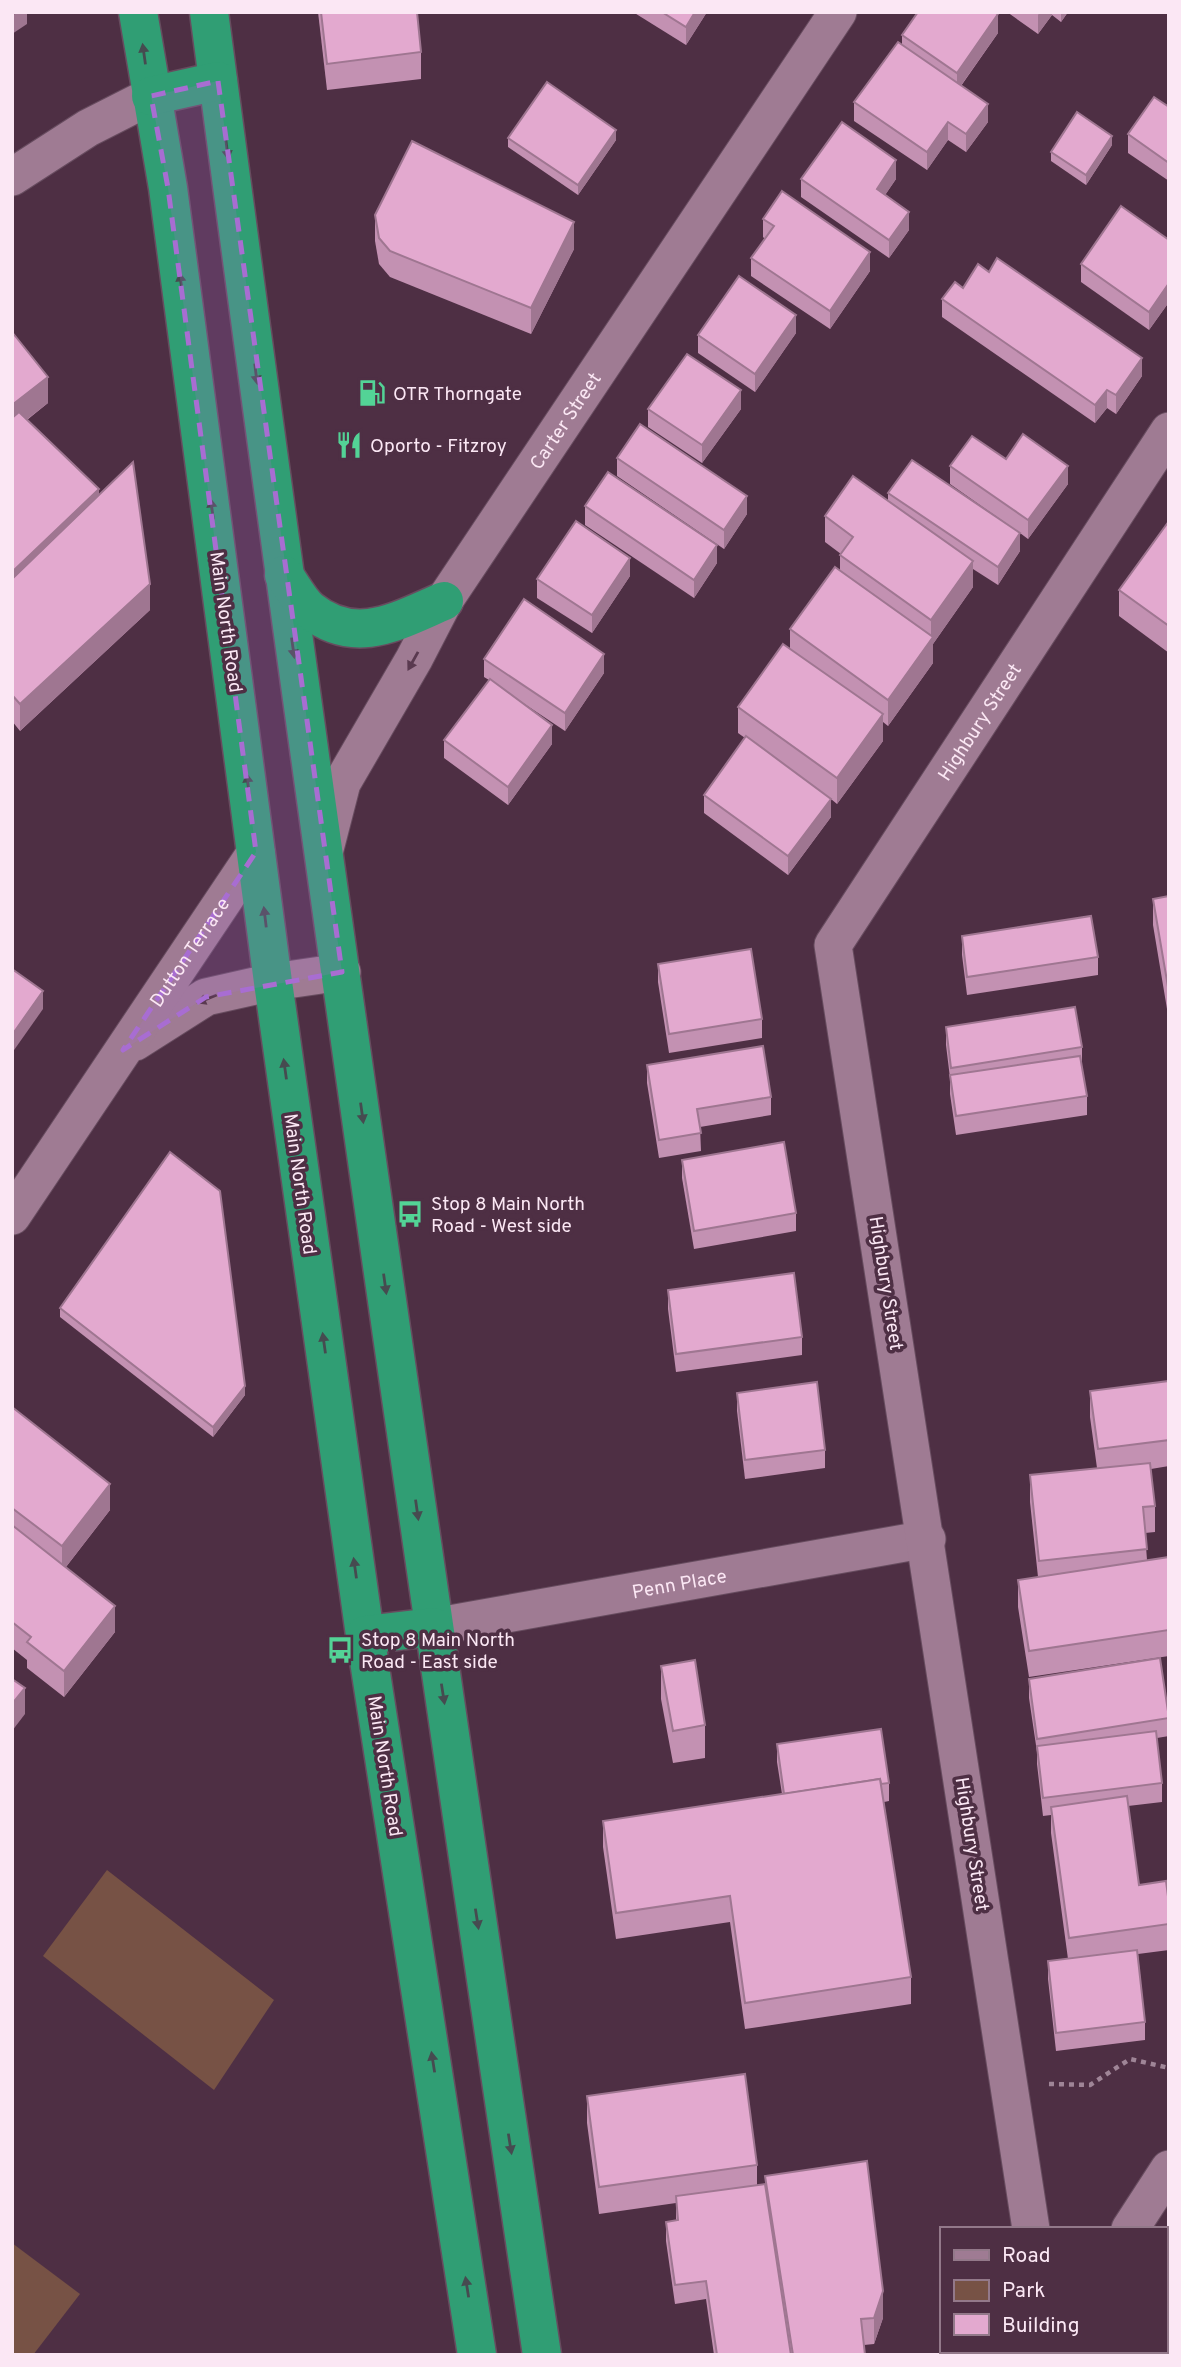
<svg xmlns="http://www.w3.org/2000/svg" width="1181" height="2367" viewBox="0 0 1181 2367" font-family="Overpass,sans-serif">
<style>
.green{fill:#775245}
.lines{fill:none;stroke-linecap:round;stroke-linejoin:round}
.minor-casing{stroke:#674c5f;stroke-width:39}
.trunk-casing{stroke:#674c5f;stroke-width:41}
.path{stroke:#9f8597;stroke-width:4.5;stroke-dasharray:5 5;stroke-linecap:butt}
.minor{stroke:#9f7b93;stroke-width:37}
.trunk{stroke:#309e74;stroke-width:38}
.wall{fill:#c391b2}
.shaded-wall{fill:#9f7691}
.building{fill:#e3a9cf;stroke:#9f7691;stroke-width:2}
.oneway{fill:#464b50}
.oneway2{fill:#5a3a50}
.marked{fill:#a86dd2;fill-opacity:0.2;stroke:#a86dd2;stroke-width:5;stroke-dasharray:14 9;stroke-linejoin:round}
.labels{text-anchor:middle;stroke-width:7;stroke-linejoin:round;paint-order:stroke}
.poi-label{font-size:19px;fill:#fbe7f4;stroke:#4e2f44;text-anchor:start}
.street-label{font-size:19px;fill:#fbe7f4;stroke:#4e2f44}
</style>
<rect width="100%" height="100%" fill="#4e2f44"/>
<g class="green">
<polygon points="107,1870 274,2000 214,2090 43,1956"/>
<polygon points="12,2243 80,2294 33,2355 12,2355"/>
</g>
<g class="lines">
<defs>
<g id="minor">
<polyline points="12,177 88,128 151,96"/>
<path id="s1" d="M 325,849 L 342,783 L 414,659 L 444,601 L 838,12"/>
<polyline points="135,1042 206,997 273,982 342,972"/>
<path id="s2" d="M 12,1216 L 256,852"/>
<path id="s3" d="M 433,1627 L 927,1539"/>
<path id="s4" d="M 1031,2229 L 833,945 L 1169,431"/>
<polyline points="1130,2229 1169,2169"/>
<polyline points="1049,2355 1051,2351"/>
</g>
<g id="trunk">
<polyline points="138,12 168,188 273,982 365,1635 477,2355"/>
<path d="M 209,12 C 312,794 425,1575 542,2355"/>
<polyline points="151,96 218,81"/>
<path d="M 284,575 C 292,586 300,602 310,610 C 356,647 399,620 444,601"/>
<polyline points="365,1635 433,1627"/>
</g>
</defs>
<use href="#minor" class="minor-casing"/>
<use href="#trunk" class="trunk-casing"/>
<polyline class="path" points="1049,2084 1090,2085 1130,2059 1169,2068"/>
<use href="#minor" class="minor"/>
<use href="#trunk" class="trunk"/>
</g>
<g class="wall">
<polygon points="318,12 417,12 421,52 421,79 327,90"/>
<polygon points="633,12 707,12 686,45"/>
<polygon points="1007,12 1068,12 1061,22 1052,15 1038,34"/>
<polygon points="998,33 961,86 988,122 966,152 948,140 927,170 854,121 854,102 902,44 902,35"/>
<polygon points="1169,107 1169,181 1128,153 1128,134"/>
<polygon points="508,138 616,140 578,195 508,147"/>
<polygon points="1112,145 1086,185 1051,161 1051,152"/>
<polygon points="801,179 896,179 885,195 909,230 889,258 801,197"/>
<polygon points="375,215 574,249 531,334 390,277 379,264 375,241"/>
<polygon points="763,219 870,271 830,329 751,276 751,258 765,239 763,237"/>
<polygon points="1169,240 1169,302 1149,330 1081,282 1081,264"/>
<polygon points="989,272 1142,376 1116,414 1107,408 1095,423 942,317 942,299 963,288"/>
<polygon points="12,332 48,403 27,420 99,496 150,610 20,731 12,721"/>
<polygon points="796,333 755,392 698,353 698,335"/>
<polygon points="648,409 741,409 702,463 648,427"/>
<polygon points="617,458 747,514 724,549 617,476"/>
<polygon points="1006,459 1068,484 1028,539 1020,533 1020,551 998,585 973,569 973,587 933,644 933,663 888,726 883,722 883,741 837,804 831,799 831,817 788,875 704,813 704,795 745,738 738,733 738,707 790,648 790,629 840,571 840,555 841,554 825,542 825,516 888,500 888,493 1007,524 950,484 950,466"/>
<polygon points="585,506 717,563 694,598 585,525"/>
<polygon points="1169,521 1169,653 1119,616 1119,590"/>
<polygon points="630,576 592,633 537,598 537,579"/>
<polygon points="484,659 604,673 565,731 517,699 552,744 508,805 444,758 444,740 489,680 484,677"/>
<polygon points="1169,896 1169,1029 1167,1009 1153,925 1153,899"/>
<polygon points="962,936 1098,957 1098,975 967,995 962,955"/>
<polygon points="658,964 762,1019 762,1038 669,1053 658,982"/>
<polygon points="946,1027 1082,1047 1082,1066 1087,1096 1087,1115 956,1135 950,1094 950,1078 946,1045"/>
<polygon points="647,1065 771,1097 771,1115 700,1127 701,1151 659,1158 647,1083"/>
<polygon points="682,1160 796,1213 796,1231 694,1249 682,1178"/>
<polygon points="668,1290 802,1337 802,1355 676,1372 668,1309"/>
<polygon points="60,1308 245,1395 213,1437 60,1317"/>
<polygon points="1169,1381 1169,1466 1151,1469 1155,1506 1155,1532 1145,1533 1147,1560 1169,1557 1169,1656 1029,1677 1018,1607 1018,1580 1038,1577 1030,1502 1030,1475 1097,1468 1090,1417 1090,1391"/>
<polygon points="737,1393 825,1450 825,1468 745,1479 737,1411"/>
<polygon points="12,1407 110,1510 66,1567 115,1632 64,1697 27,1668 27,1660 12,1648"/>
<polygon points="661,1666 705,1725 705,1758 673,1763 661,1699"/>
<polygon points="1029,1679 1169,1718 1169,1736 1157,1738 1162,1783 1162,1802 1128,1806 1139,1885 1169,1904 1169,1950 1138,1954 1145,2022 1145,2040 1056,2051 1048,1979 1048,1961 1068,1959 1051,1833 1051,1815 1043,1816 1037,1764 1037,1752 1029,1698"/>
<polygon points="777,1744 889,1783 889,1801 884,1802 911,1977 911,2004 745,2029 730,1922 616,1939 603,1847 603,1821 782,1794 777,1762"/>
<polygon points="587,2096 757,2165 757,2185 765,2184 765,2176 883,2318 874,2344 864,2345 865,2355 714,2355 706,2299 675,2304 666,2241 666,2222 676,2221 676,2203 599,2214 587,2123"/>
<polygon points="1169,2333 1169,2355 1164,2355 1164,2351 1165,2351 1165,2338"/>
</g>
<g class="shaded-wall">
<polygon points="17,12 27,12 27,24 12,34 12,16"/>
<polygon points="695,12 707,12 686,45 686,27"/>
<polygon points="1040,12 1052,12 1052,15 1038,34 1038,15"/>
<polygon points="1061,12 1068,12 1061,22"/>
<polygon points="998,14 998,33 957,91 957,73"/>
<polygon points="988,104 988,122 966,152 966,134"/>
<polygon points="948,122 948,140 927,170 927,152"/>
<polygon points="616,130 616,140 578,195 578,185"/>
<polygon points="1112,136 1112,145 1086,185 1086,175"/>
<polygon points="896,160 896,179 877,207 877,189"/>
<polygon points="909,212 909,230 889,258 889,240"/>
<polygon points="574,222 574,249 531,334 531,308"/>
<polygon points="870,252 870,271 830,329 830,311"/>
<polygon points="1169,283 1169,302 1149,330 1149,312"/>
<polygon points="796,315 796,333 755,392 755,374"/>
<polygon points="1142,358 1142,376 1116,414 1116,395"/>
<polygon points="48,377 48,403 12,431 12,405"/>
<polygon points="741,390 741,409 702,463 702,445"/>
<polygon points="1107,390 1107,408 1095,423 1095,405"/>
<polygon points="1068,466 1068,484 1028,539 1028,520"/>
<polygon points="99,489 99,522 12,605 12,572"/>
<polygon points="747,496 747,514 724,549 724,530"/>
<polygon points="1020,533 1020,551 998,585 998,567"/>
<polygon points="717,545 717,563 694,598 694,580"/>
<polygon points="630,558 630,576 592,633 592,615"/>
<polygon points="973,561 973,587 933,644 933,663 888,726 888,700 931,639 931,620"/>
<polygon points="150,584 150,610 20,731 20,704"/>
<polygon points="604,654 604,673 565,731 565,713"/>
<polygon points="883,714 883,741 837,804 837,778"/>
<polygon points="552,725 552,744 508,805 508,787"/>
<polygon points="831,799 831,817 788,875 788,856"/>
<polygon points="43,991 43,1009 12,1053 12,1035"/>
<polygon points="245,1386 245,1395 213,1437 213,1427"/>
<polygon points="110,1484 110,1510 62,1572 62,1546"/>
<polygon points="115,1606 115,1632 64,1697 64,1671"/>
<polygon points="25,1688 25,1714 12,1731 12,1704"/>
<polygon points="883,2291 883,2318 874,2344 874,2318"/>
</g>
<g class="building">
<polygon points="321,12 417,12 421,52 327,64"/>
<polygon points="662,12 695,12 686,27"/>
<polygon points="918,12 994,12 998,14 957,73 902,35"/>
<polygon points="898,42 988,104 966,134 948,122 927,152 854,102"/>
<polygon points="547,82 616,130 578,185 508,138"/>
<polygon points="1154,97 1169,107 1169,163 1128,134"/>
<polygon points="1077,112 1112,136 1086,175 1051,152"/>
<polygon points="842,122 896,160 877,189 909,212 889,240 801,179"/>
<polygon points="412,141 574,222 531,308 390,251 379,238 375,215"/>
<polygon points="782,191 870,252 830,311 751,258 774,226 763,219"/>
<polygon points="1121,206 1169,240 1169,283 1149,312 1081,264"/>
<polygon points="997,258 1142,358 1116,395 1107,390 1095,405 942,299 955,282 963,288 978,264 989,272"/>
<polygon points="739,276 796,315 755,374 698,335"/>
<polygon points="12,332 48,377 12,405"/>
<polygon points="687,354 741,390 702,445 648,409"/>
<polygon points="19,412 99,489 12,572 12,418"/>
<polygon points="640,424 747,496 724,530 617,458"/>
<polygon points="1023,434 1068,466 1028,520 950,466 972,436 1006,459"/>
<polygon points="912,460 1020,533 998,567 888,493"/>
<polygon points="133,462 150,584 20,704 12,695 12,579"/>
<polygon points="608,472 717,545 694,580 585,506"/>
<polygon points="853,476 973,561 931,620 840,555 853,537 825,516"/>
<polygon points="576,521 630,558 592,615 537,579"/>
<polygon points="1169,521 1169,626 1119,590"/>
<polygon points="835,567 933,637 888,700 790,629"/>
<polygon points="524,599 604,654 565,713 484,659"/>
<polygon points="783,644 883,714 837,778 738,707"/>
<polygon points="490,679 552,725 508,787 444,740"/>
<polygon points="746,736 831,799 788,856 704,795"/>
<polygon points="1169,896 1169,986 1168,987 1153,899"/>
<polygon points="1091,916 1098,957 967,977 962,936"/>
<polygon points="751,949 762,1019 669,1034 658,964"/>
<polygon points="12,969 43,991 12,1035"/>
<polygon points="1075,1007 1082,1047 951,1068 946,1027"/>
<polygon points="763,1046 771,1097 697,1109 701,1133 659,1140 647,1065"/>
<polygon points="1080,1056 1087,1096 956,1116 950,1075"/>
<polygon points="784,1142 796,1213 694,1231 682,1160"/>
<polygon points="170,1152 220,1191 245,1386 213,1427 60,1308"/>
<polygon points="794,1273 802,1337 676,1354 668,1290"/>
<polygon points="1169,1381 1169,1440 1098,1449 1090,1391"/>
<polygon points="817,1382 825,1450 745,1460 737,1393"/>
<polygon points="12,1407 110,1484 62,1546 12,1508"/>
<polygon points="1150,1463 1155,1506 1143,1507 1147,1549 1039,1561 1030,1475"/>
<polygon points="12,1525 115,1606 64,1671 27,1642 31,1637 12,1622"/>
<polygon points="1169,1557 1169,1630 1029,1651 1018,1580"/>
<polygon points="1160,1658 1169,1718 1037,1739 1029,1679"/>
<polygon points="695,1660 705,1725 673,1731 661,1666"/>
<polygon points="12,1679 25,1688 12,1704"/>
<polygon points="881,1729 889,1783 881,1784 880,1779 784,1794 777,1744"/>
<polygon points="1156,1731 1162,1783 1043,1798 1037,1746"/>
<polygon points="880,1779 911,1977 745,2003 730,1896 616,1913 603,1821"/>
<polygon points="1127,1796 1139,1885 1166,1881 1169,1904 1169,1924 1069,1938 1051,1807"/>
<polygon points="1137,1950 1145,2022 1056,2033 1048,1961"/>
<polygon points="745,2074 757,2165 599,2187 587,2096"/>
<polygon points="867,2161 883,2291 874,2318 861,2319 865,2355 793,2355 765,2176"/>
<polygon points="765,2184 791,2355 717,2355 706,2281 675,2285 666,2222 678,2220 676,2196"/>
<polygon points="1169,2333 1169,2343 1165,2341 1165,2338"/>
</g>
<defs><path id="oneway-solid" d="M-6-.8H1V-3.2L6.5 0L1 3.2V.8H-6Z" transform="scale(1.75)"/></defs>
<g class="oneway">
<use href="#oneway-solid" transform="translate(144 54) rotate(-98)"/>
<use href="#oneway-solid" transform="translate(227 149) rotate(83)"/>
<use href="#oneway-solid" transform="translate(181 283) rotate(-98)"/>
<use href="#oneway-solid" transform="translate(256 374) rotate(83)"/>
<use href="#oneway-solid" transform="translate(212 509) rotate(-98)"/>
<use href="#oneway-solid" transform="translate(293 648) rotate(82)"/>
<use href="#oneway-solid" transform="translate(248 784) rotate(-97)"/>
<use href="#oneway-solid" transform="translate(265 917) rotate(-97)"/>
<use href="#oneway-solid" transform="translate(285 1069) rotate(-98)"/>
<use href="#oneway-solid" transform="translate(362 1113) rotate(82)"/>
<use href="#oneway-solid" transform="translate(385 1284) rotate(82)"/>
<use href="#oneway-solid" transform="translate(324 1343) rotate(-98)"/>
<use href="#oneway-solid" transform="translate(417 1510) rotate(82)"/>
<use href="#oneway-solid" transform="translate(355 1568) rotate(-98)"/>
<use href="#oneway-solid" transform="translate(443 1694) rotate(81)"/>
<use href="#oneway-solid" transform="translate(477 1919) rotate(81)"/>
<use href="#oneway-solid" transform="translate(433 2062) rotate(-99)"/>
<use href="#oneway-solid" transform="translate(510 2144) rotate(81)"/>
<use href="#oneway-solid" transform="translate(467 2287) rotate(-99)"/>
</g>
<g class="oneway2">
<use href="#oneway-solid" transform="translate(413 661) rotate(119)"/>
<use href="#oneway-solid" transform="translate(207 999) rotate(158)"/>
</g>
<path class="marked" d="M 218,81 L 342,972 L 206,997 L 123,1050 L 256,852 L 168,188 L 151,96 Z"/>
<defs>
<symbol id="fuel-bare" viewBox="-9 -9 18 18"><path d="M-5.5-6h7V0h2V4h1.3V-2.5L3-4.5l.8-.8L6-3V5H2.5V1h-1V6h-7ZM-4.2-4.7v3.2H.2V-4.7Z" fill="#53d396" stroke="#4e2f44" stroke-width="2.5" paint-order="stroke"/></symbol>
<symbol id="restaurant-bare" viewBox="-9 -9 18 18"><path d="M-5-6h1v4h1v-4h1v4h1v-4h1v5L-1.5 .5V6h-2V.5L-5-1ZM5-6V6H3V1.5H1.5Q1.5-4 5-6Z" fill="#53d396" stroke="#4e2f44" stroke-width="2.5" paint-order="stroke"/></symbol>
<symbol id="bus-bare" viewBox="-9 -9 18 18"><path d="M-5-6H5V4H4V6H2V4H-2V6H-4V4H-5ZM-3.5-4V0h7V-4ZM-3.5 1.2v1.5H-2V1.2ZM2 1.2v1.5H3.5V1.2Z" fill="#53d396" stroke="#4e2f44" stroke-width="2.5" paint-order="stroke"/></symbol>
</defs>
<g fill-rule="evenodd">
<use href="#fuel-bare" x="353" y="374" width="38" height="38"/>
<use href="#restaurant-bare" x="330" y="426" width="38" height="38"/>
<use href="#bus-bare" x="391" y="1195" width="38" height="38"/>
<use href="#bus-bare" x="321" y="1631" width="38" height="38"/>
</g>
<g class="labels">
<g class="poi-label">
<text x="393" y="400">OTR Thorngate</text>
<text x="370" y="452">Oporto - Fitzroy</text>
<text x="431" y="1210">Stop 8 Main North<tspan x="431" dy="22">Road - West side</tspan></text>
<text x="361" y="1646">Stop 8 Main North<tspan x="361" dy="22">Road - East side</tspan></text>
</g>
<g class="street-label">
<text dy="7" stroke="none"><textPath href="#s1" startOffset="494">Carter Street</textPath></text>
<text transform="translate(227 622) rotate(82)" y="7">Main North Road</text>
<text dy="7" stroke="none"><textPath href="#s4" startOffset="1566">Highbury Street</textPath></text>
<text dy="7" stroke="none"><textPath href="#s2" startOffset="318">Dutton Terrace</textPath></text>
<text transform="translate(301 1184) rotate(82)" y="7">Main North Road</text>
<text transform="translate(887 1283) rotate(81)" y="7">Highbury Street</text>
<text dy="7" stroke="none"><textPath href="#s3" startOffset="250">Penn Place</textPath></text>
<text transform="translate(386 1766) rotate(81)" y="7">Main North Road</text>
<text transform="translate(973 1844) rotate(81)" y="7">Highbury Street</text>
</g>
</g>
<rect width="1181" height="2367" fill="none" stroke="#fbe7f4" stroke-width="28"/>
<rect x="940" y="2227" width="228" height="126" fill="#4e2f44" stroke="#93798a" stroke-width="2"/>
<rect x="954" y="2250" width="35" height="10" fill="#9f7b93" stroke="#93798a" stroke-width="2"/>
<text x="1002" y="2262" font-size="21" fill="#fbe7f4">Road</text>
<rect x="954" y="2280" width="35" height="21" fill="#775245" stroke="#93798a" stroke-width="2"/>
<text x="1002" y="2297" font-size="21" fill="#fbe7f4">Park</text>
<rect x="954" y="2314" width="35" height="21" fill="#e3a9cf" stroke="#93798a" stroke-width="2"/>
<text x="1002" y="2332" font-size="21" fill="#fbe7f4">Building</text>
</svg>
